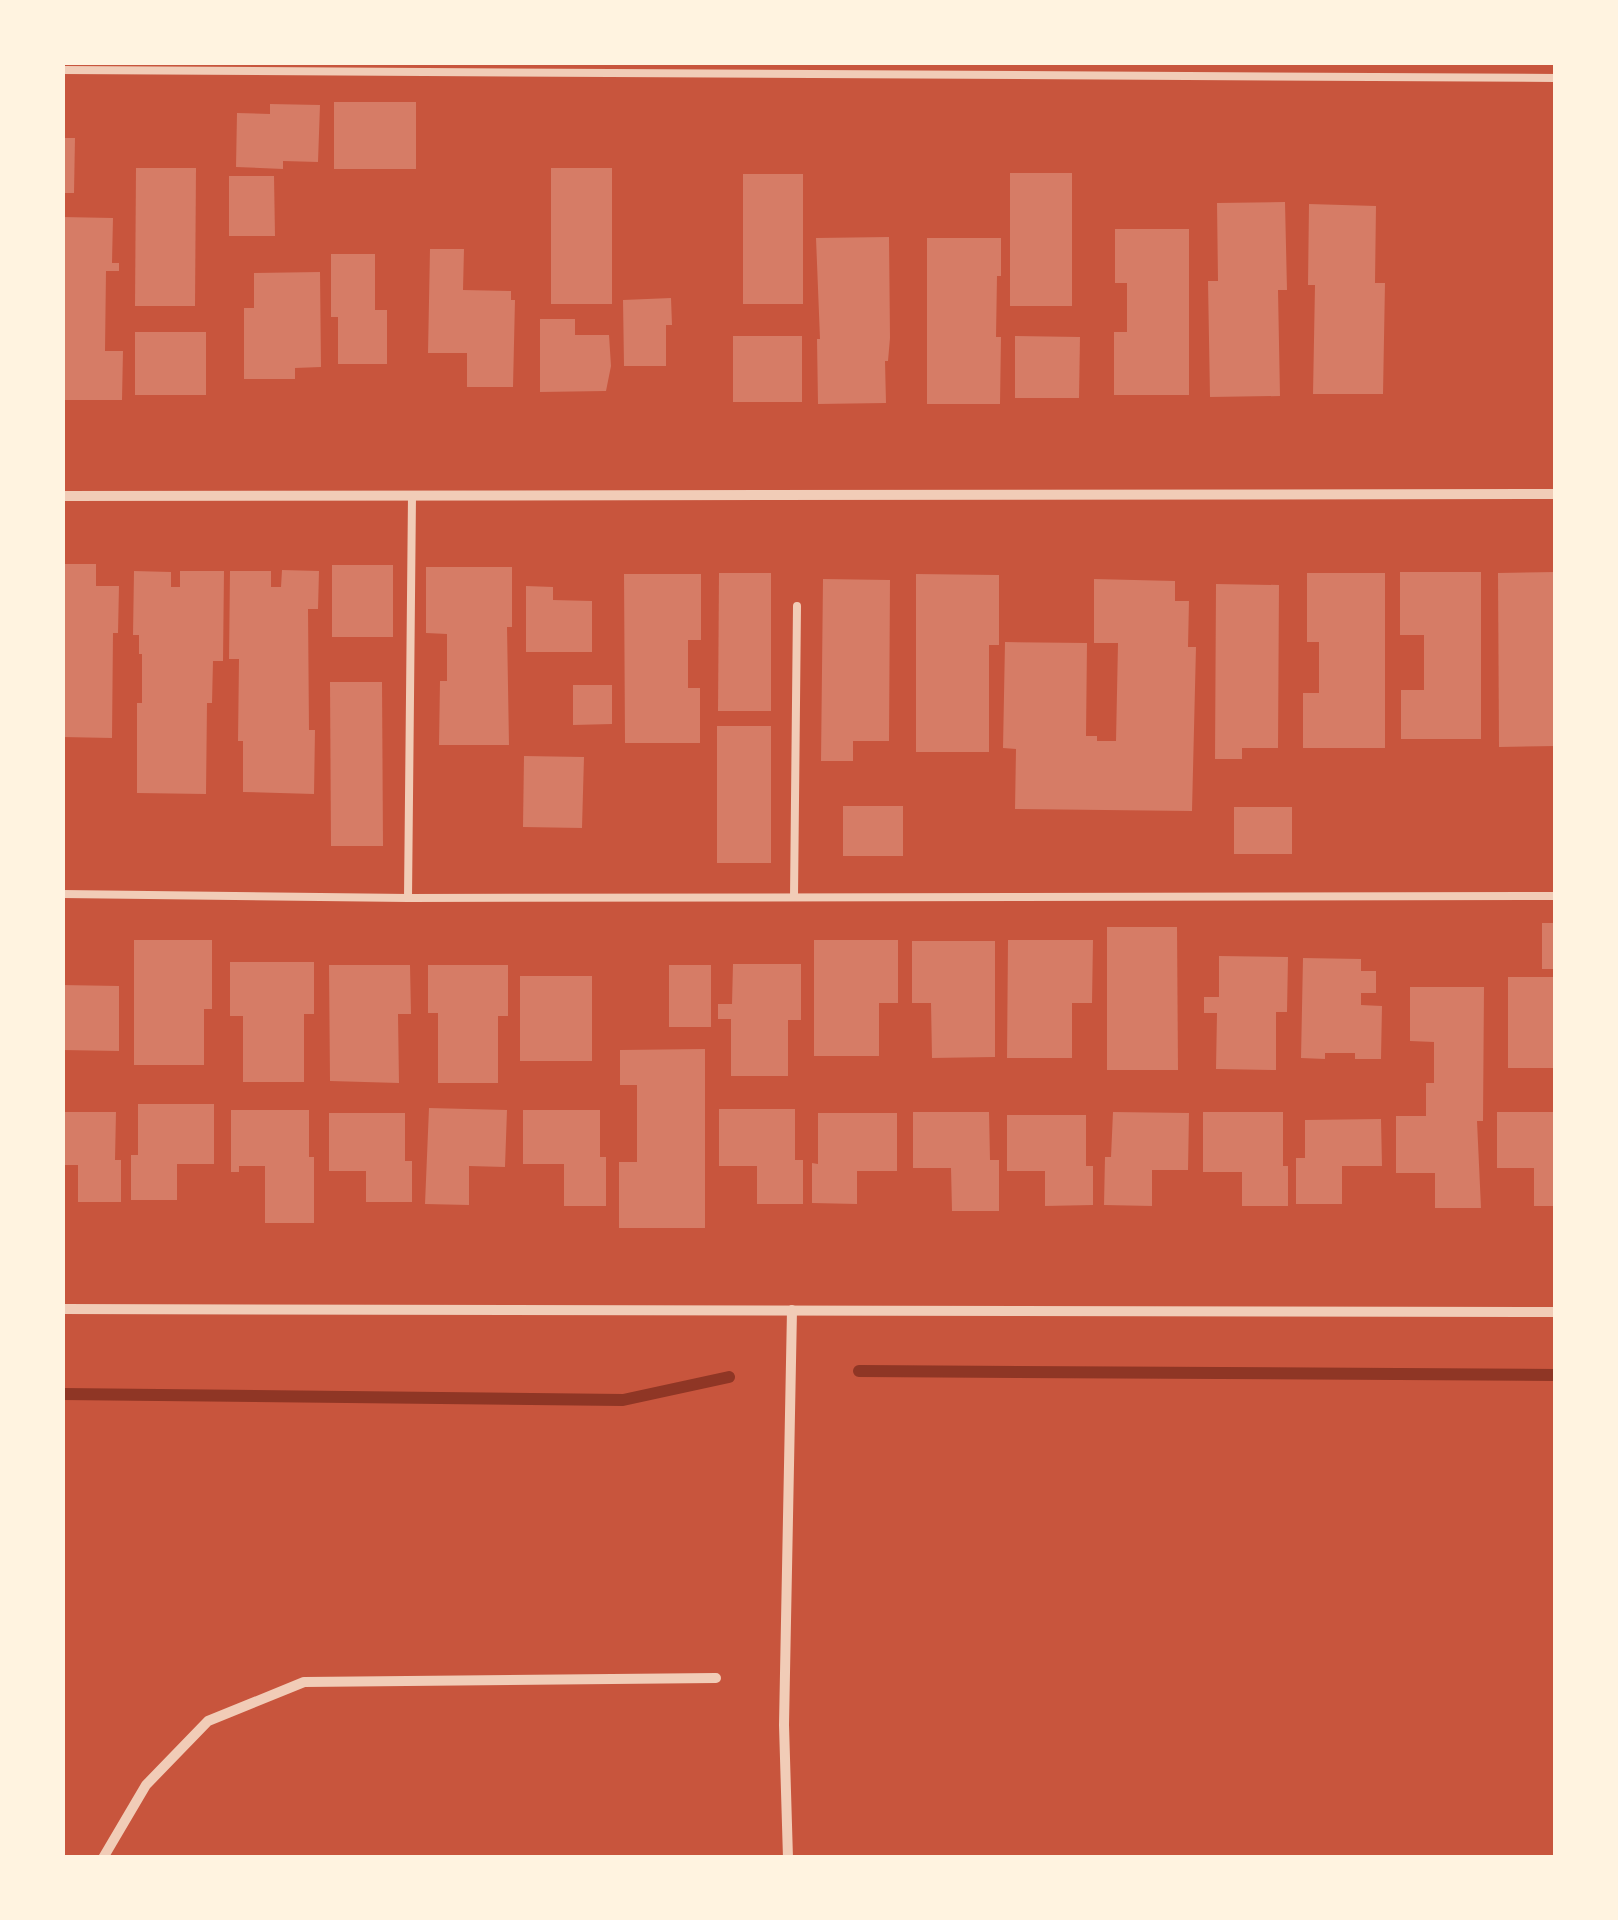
<svg xmlns="http://www.w3.org/2000/svg" width="1618" height="1920" viewBox="0 0 1618 1920" font-family="'Space Grotesk',sans-serif">
<style>
.lines{fill:none;stroke-linecap:round;stroke-linejoin:round}
.stream{stroke:#8f3625;stroke-width:12}
.building{fill:#d67c66}
.service{stroke:#f1ccb7;stroke-width:8}
.minor{stroke:#f1ccb7;stroke-width:10}
</style>
<rect width="100%" height="100%" fill="#c8553d"/>
<g class="lines">
<g class="stream">
<polyline points="859,1371 1556,1375"/>
<polyline points="62,1394 623,1400 729,1377"/>
</g>
</g>
<g class="building">
<rect x="334" y="102" width="82" height="67"/>
<polygon points="270,104 320,105 318,162 283,161 283,169 236,167 237,113 270,114"/>
<polygon points="62,138 75,138 74,193 62,193"/>
<polygon points="136,168 196,168 195,306 135,306"/>
<rect x="551" y="168" width="61" height="136"/>
<rect x="1010" y="173" width="62" height="133"/>
<rect x="743" y="174" width="60" height="130"/>
<polygon points="229,176 274,176 275,236 229,236"/>
<polygon points="1285,202 1287,290 1278,290 1280,396 1210,397 1208,281 1218,281 1217,203"/>
<polygon points="1309,204 1376,206 1375,283 1385,283 1383,394 1313,394 1315,285 1308,285"/>
<polygon points="62,217 113,218 112,263 119,263 119,271 106,271 105,351 123,351 122,400 62,400"/>
<polygon points="1115,229 1189,229 1189,395 1114,395 1114,332 1127,332 1127,283 1115,283"/>
<polygon points="889,237 890,338 888,361 885,361 886,403 818,404 817,339 820,339 816,238"/>
<polygon points="927,238 1001,238 1001,276 997,276 996,337 1001,337 1000,404 927,404"/>
<polygon points="430,249 464,249 463,290 511,291 511,300 515,300 513,387 467,387 467,353 428,353"/>
<polygon points="331,254 375,254 375,310 387,310 387,364 338,364 338,317 331,317"/>
<polygon points="320,272 321,367 295,368 295,379 244,379 244,308 254,308 254,273"/>
<polygon points="671,298 672,325 666,325 666,366 624,366 623,300"/>
<polygon points="540,319 575,319 575,335 609,335 611,366 606,391 540,392"/>
<rect x="135" y="332" width="71" height="63"/>
<rect x="733" y="336" width="69" height="66"/>
<polygon points="1015,336 1080,337 1079,398 1015,398"/>
<polygon points="62,564 96,564 96,586 119,586 118,633 113,633 112,738 62,737"/>
<rect x="332" y="565" width="61" height="72"/>
<polygon points="426,567 512,567 512,627 507,627 509,745 439,745 440,681 447,681 447,634 426,633"/>
<polygon points="282,570 319,571 318,609 308,609 309,730 315,730 314,794 243,792 243,741 238,741 239,659 229,659 230,571 271,571 271,587 281,587"/>
<polygon points="134,571 171,572 171,587 180,587 180,571 224,571 223,661 213,661 212,703 207,703 206,794 137,793 137,703 142,703 142,654 139,654 139,635 133,635"/>
<polygon points="1400,572 1481,572 1481,739 1401,739 1401,690 1424,690 1424,635 1400,635"/>
<polygon points="1556,572 1556,746 1499,747 1498,573"/>
<polygon points="719,573 771,573 771,711 718,711"/>
<polygon points="1307,573 1385,573 1385,748 1303,748 1303,693 1319,693 1319,642 1307,642"/>
<polygon points="624,574 701,574 701,640 688,640 688,688 700,688 700,743 625,743"/>
<polygon points="916,574 999,575 999,645 989,645 989,752 916,752"/>
<polygon points="823,579 890,580 889,741 853,741 853,761 821,761"/>
<polygon points="1094,579 1175,581 1175,601 1189,601 1188,647 1196,647 1192,811 1015,809 1016,749 1003,748 1005,642 1087,643 1086,736 1097,736 1097,741 1116,741 1118,643 1094,643"/>
<polygon points="1216,584 1279,585 1278,748 1242,748 1242,759 1215,759"/>
<polygon points="526,586 553,587 553,600 592,601 592,652 526,652"/>
<polygon points="330,682 382,682 383,846 331,846"/>
<polygon points="573,685 612,685 612,724 573,725"/>
<rect x="717" y="726" width="54" height="137"/>
<polygon points="524,756 584,757 582,828 523,827"/>
<rect x="843" y="806" width="60" height="50"/>
<rect x="1234" y="807" width="58" height="47"/>
<rect x="1542" y="923" width="14" height="46"/>
<polygon points="1107,927 1177,927 1178,1070 1107,1070"/>
<polygon points="134,940 212,940 212,1009 204,1009 204,1065 134,1065"/>
<polygon points="814,940 898,940 898,1003 879,1003 879,1056 814,1056"/>
<polygon points="1008,940 1093,940 1092,1003 1072,1003 1072,1058 1007,1058"/>
<polygon points="912,941 995,941 995,1057 932,1058 931,1003 912,1003"/>
<polygon points="1219,956 1288,957 1287,1012 1276,1012 1276,1070 1216,1069 1217,1013 1204,1013 1204,997 1219,997"/>
<polygon points="1303,958 1361,959 1361,971 1376,971 1376,993 1361,993 1361,1005 1382,1006 1381,1059 1355,1059 1355,1053 1325,1053 1325,1059 1301,1058"/>
<polygon points="230,962 314,962 314,1014 304,1014 304,1082 243,1082 243,1016 230,1016"/>
<polygon points="733,964 801,964 801,1020 788,1020 788,1076 731,1076 731,1019 718,1019 718,1004 732,1004"/>
<polygon points="329,965 410,965 411,1014 398,1014 399,1083 330,1081"/>
<polygon points="428,965 508,965 508,1016 498,1016 498,1083 438,1083 438,1013 428,1013"/>
<rect x="669" y="965" width="42" height="62"/>
<rect x="520" y="976" width="72" height="85"/>
<rect x="1508" y="977" width="48" height="91"/>
<polygon points="62,985 119,986 119,1051 62,1050"/>
<polygon points="1410,987 1484,987 1483,1121 1477,1121 1481,1208 1435,1208 1435,1173 1396,1173 1396,1116 1426,1116 1426,1083 1434,1083 1434,1042 1410,1041"/>
<polygon points="705,1049 705,1228 619,1228 619,1162 637,1162 637,1085 620,1085 620,1050"/>
<polygon points="138,1104 214,1104 214,1164 177,1164 177,1200 131,1200 131,1155 138,1155"/>
<polygon points="429,1108 507,1110 505,1167 469,1166 469,1205 425,1204"/>
<polygon points="719,1109 795,1109 795,1160 803,1160 803,1204 757,1204 757,1166 719,1166"/>
<polygon points="231,1110 309,1110 309,1157 314,1157 314,1223 265,1223 265,1166 239,1166 239,1172 231,1172"/>
<polygon points="523,1110 600,1110 600,1157 606,1157 606,1206 564,1206 564,1164 523,1164"/>
<polygon points="62,1112 116,1112 115,1160 121,1160 121,1202 78,1202 78,1165 62,1165"/>
<polygon points="913,1112 989,1112 990,1160 999,1160 999,1211 952,1211 951,1168 913,1168"/>
<polygon points="1113,1112 1189,1113 1188,1170 1152,1170 1152,1206 1104,1205 1105,1157 1111,1157"/>
<polygon points="1203,1112 1283,1112 1283,1166 1288,1166 1288,1206 1242,1206 1242,1172 1203,1172"/>
<polygon points="1497,1112 1556,1112 1556,1206 1534,1206 1534,1168 1497,1168"/>
<polygon points="329,1113 405,1113 405,1161 412,1161 412,1202 366,1202 366,1171 329,1171"/>
<polygon points="818,1113 897,1113 897,1171 857,1171 857,1204 812,1203 812,1163 818,1164"/>
<polygon points="1007,1115 1086,1115 1086,1166 1093,1166 1093,1205 1045,1206 1045,1171 1007,1171"/>
<polygon points="1381,1119 1382,1166 1342,1166 1342,1204 1296,1204 1296,1158 1305,1158 1305,1120"/>
</g>
<g class="lines">
<g class="service">
<polyline points="62,70 1556,78"/>
<polyline points="62,894 408,898 1556,896"/>
<polyline points="794,897 797,606"/>
<polyline points="408,898 412,496"/>
</g>
<g class="minor">
<polyline points="62,496 1556,494"/>
<polyline points="62,1309 1556,1312"/>
<polyline points="103,1858 146,1785 208,1721 304,1682 716,1678"/>
<polyline points="788,1858 784,1725 792,1310"/>
</g>
</g>
<rect width="1618" height="1920" fill="none" stroke="#fff3e0" stroke-width="130"/>
</svg>
